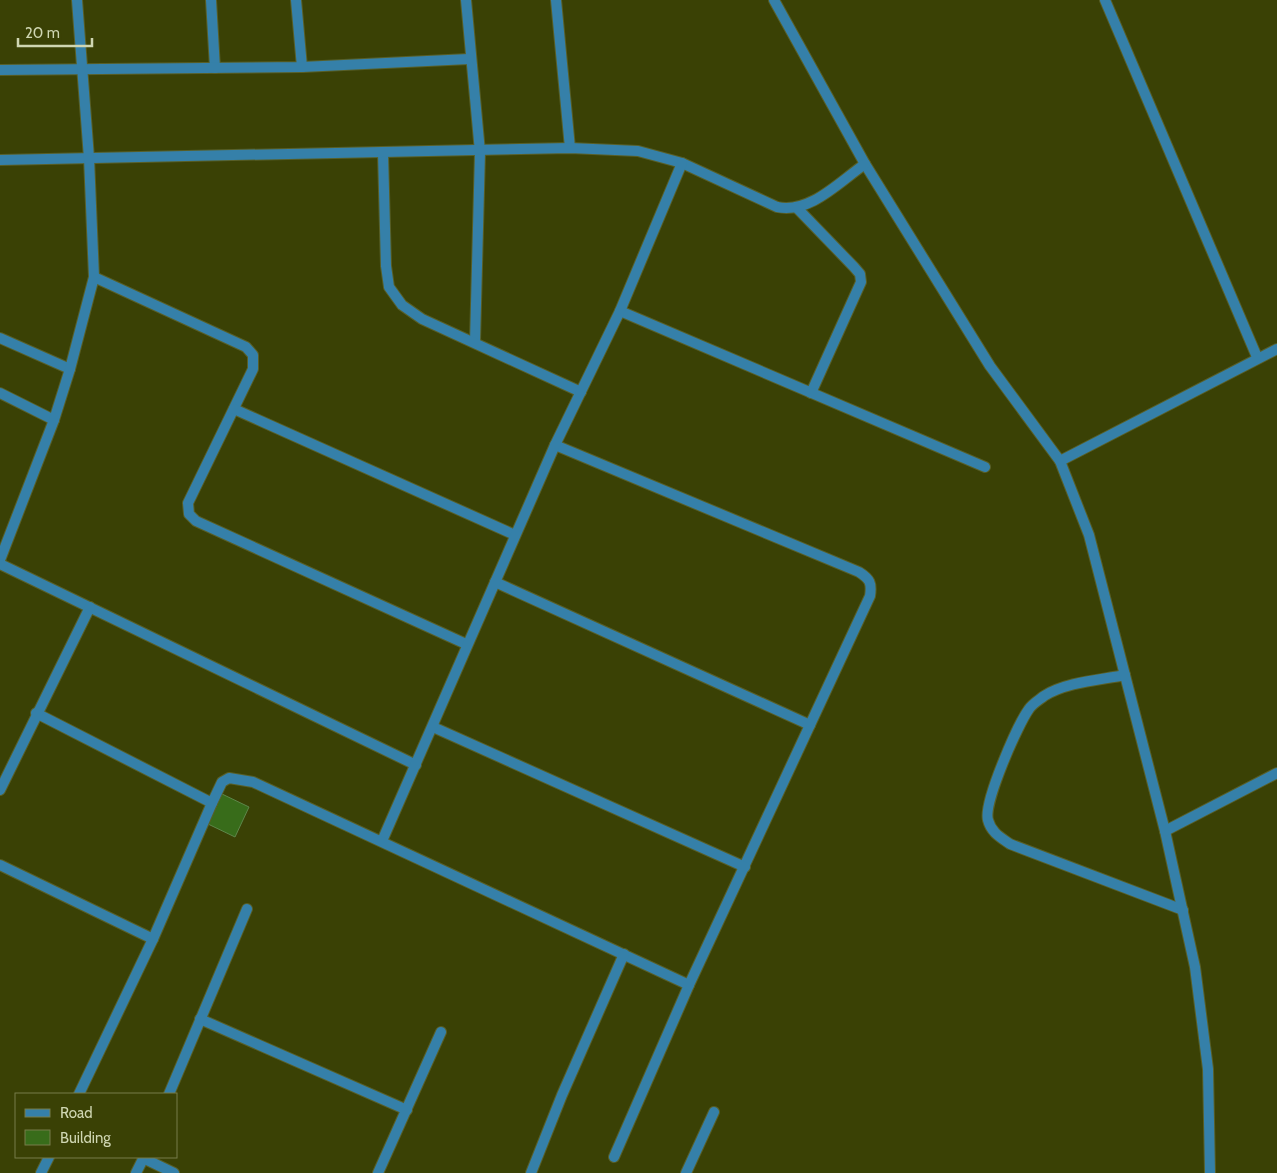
<svg xmlns="http://www.w3.org/2000/svg" width="1277" height="1173" viewBox="0 0 1277 1173" font-family="Cabin,sans-serif">
<style>
.building{fill:#386c1a;stroke:#5d864a}
.lines{fill:none;stroke-linecap:round;stroke-linejoin:round}
.service-casing{stroke:#585f28;stroke-width:12}
.minor-casing{stroke:#585f28;stroke-width:12}
.service{stroke:#3580a9;stroke-width:10}
.minor{stroke:#3580a9;stroke-width:10}
</style>
<rect width="100%" height="100%" fill="#3a4105"/>
<polygon class="building" points="222,794 249,807 235,837 208,824"/>
<g class="lines">
<defs>
<g id="service">
<polyline points="1105,0 1257,357"/>
<path d="M 1125,675 C 1100,680 1066,682 1044,696 C 1039,700 1032,704 1029,709 C 1018,724 983,803 988,820 C 991,832 1000,837 1010,844 L 1183,910"/>
</g>
<g id="minor">
<polyline points="211,0 215,68"/>
<polyline points="296,0 302,67"/>
<polyline points="466,0 480,152 475,342"/>
<polyline points="556,0 570,148"/>
<polyline points="774,0 865,164 990,366 1060,461 1089,535 1165,831 1195,967 1208,1069 1210,1173"/>
<polyline points="0,70 302,67 469,59"/>
<polyline points="383,153 386,266 389,287 402,305 422,319 581,392"/>
<path d="M 0,160 L 570,148 L 638,151 L 682,163 L 777,207 C 810,214 839,182 865,164"/>
<polyline points="797,208 854,267 860,274 861,282 811,393"/>
<polyline points="94,277 246,347 253,355 253,369 188,503 189,514 196,521 466,644"/>
<polyline points="620,311 985,467"/>
<polyline points="0,338 70,369"/>
<polyline points="0,393 54,420"/>
<polyline points="234,409 515,535"/>
<path d="M 555,445 L 859,572 C 870,579 872,583 870,596 L 689,985 L 614,1157"/>
<polyline points="1060,461 1277,349"/>
<polyline points="0,560 54,420 70,369 94,277 89,158 77,0"/>
<polyline points="0,564 416,765"/>
<polyline points="495,582 810,725"/>
<polyline points="36,713 212,803"/>
<polyline points="433,727 745,867"/>
<polyline points="0,790 90,607"/>
<polyline points="1165,831 1277,773"/>
<polyline points="382,841 555,445 620,311 682,163"/>
<polyline points="0,865 153,939"/>
<polyline points="200,1019 407,1110"/>
<polyline points="79,1094 153,939 212,803 222,782 229,778 253,782 689,985"/>
<polyline points="169,1094 247,909"/>
<polyline points="143,1158 174,1173"/>
<polyline points="41,1173 49,1157"/>
<polyline points="136,1173 144,1157"/>
<polyline points="378,1173 441,1032"/>
<polyline points="531,1173 562,1095 624,954"/>
<polyline points="686,1173 714,1112"/>
</g>
</defs>
<use href="#service" class="service-casing"/>
<use href="#minor" class="minor-casing"/>
<use href="#service" class="service"/>
<use href="#minor" class="minor"/>
</g>
<rect x="15" y="1093" width="162" height="65" fill="#3a4105" stroke="#767d4a"/>
<rect x="25" y="1109" width="25" height="8" fill="#3580a9" stroke="#767d4a"/>
<text x="60" y="1118" font-size="15" fill="#cfd6b2">Road</text>
<rect x="25" y="1130" width="25" height="15" fill="#386c1a" stroke="#767d4a"/>
<text x="60" y="1143" font-size="15" fill="#cfd6b2">Building</text>
<path d="M18 38v8h74v-8" fill="none" stroke="#cfd6b2" stroke-width="2.5"/>
<text x="25" y="38" font-size="15" fill="#cfd6b2" stroke="#3a4105" stroke-width="4" paint-order="stroke">20 m</text>
</svg>
